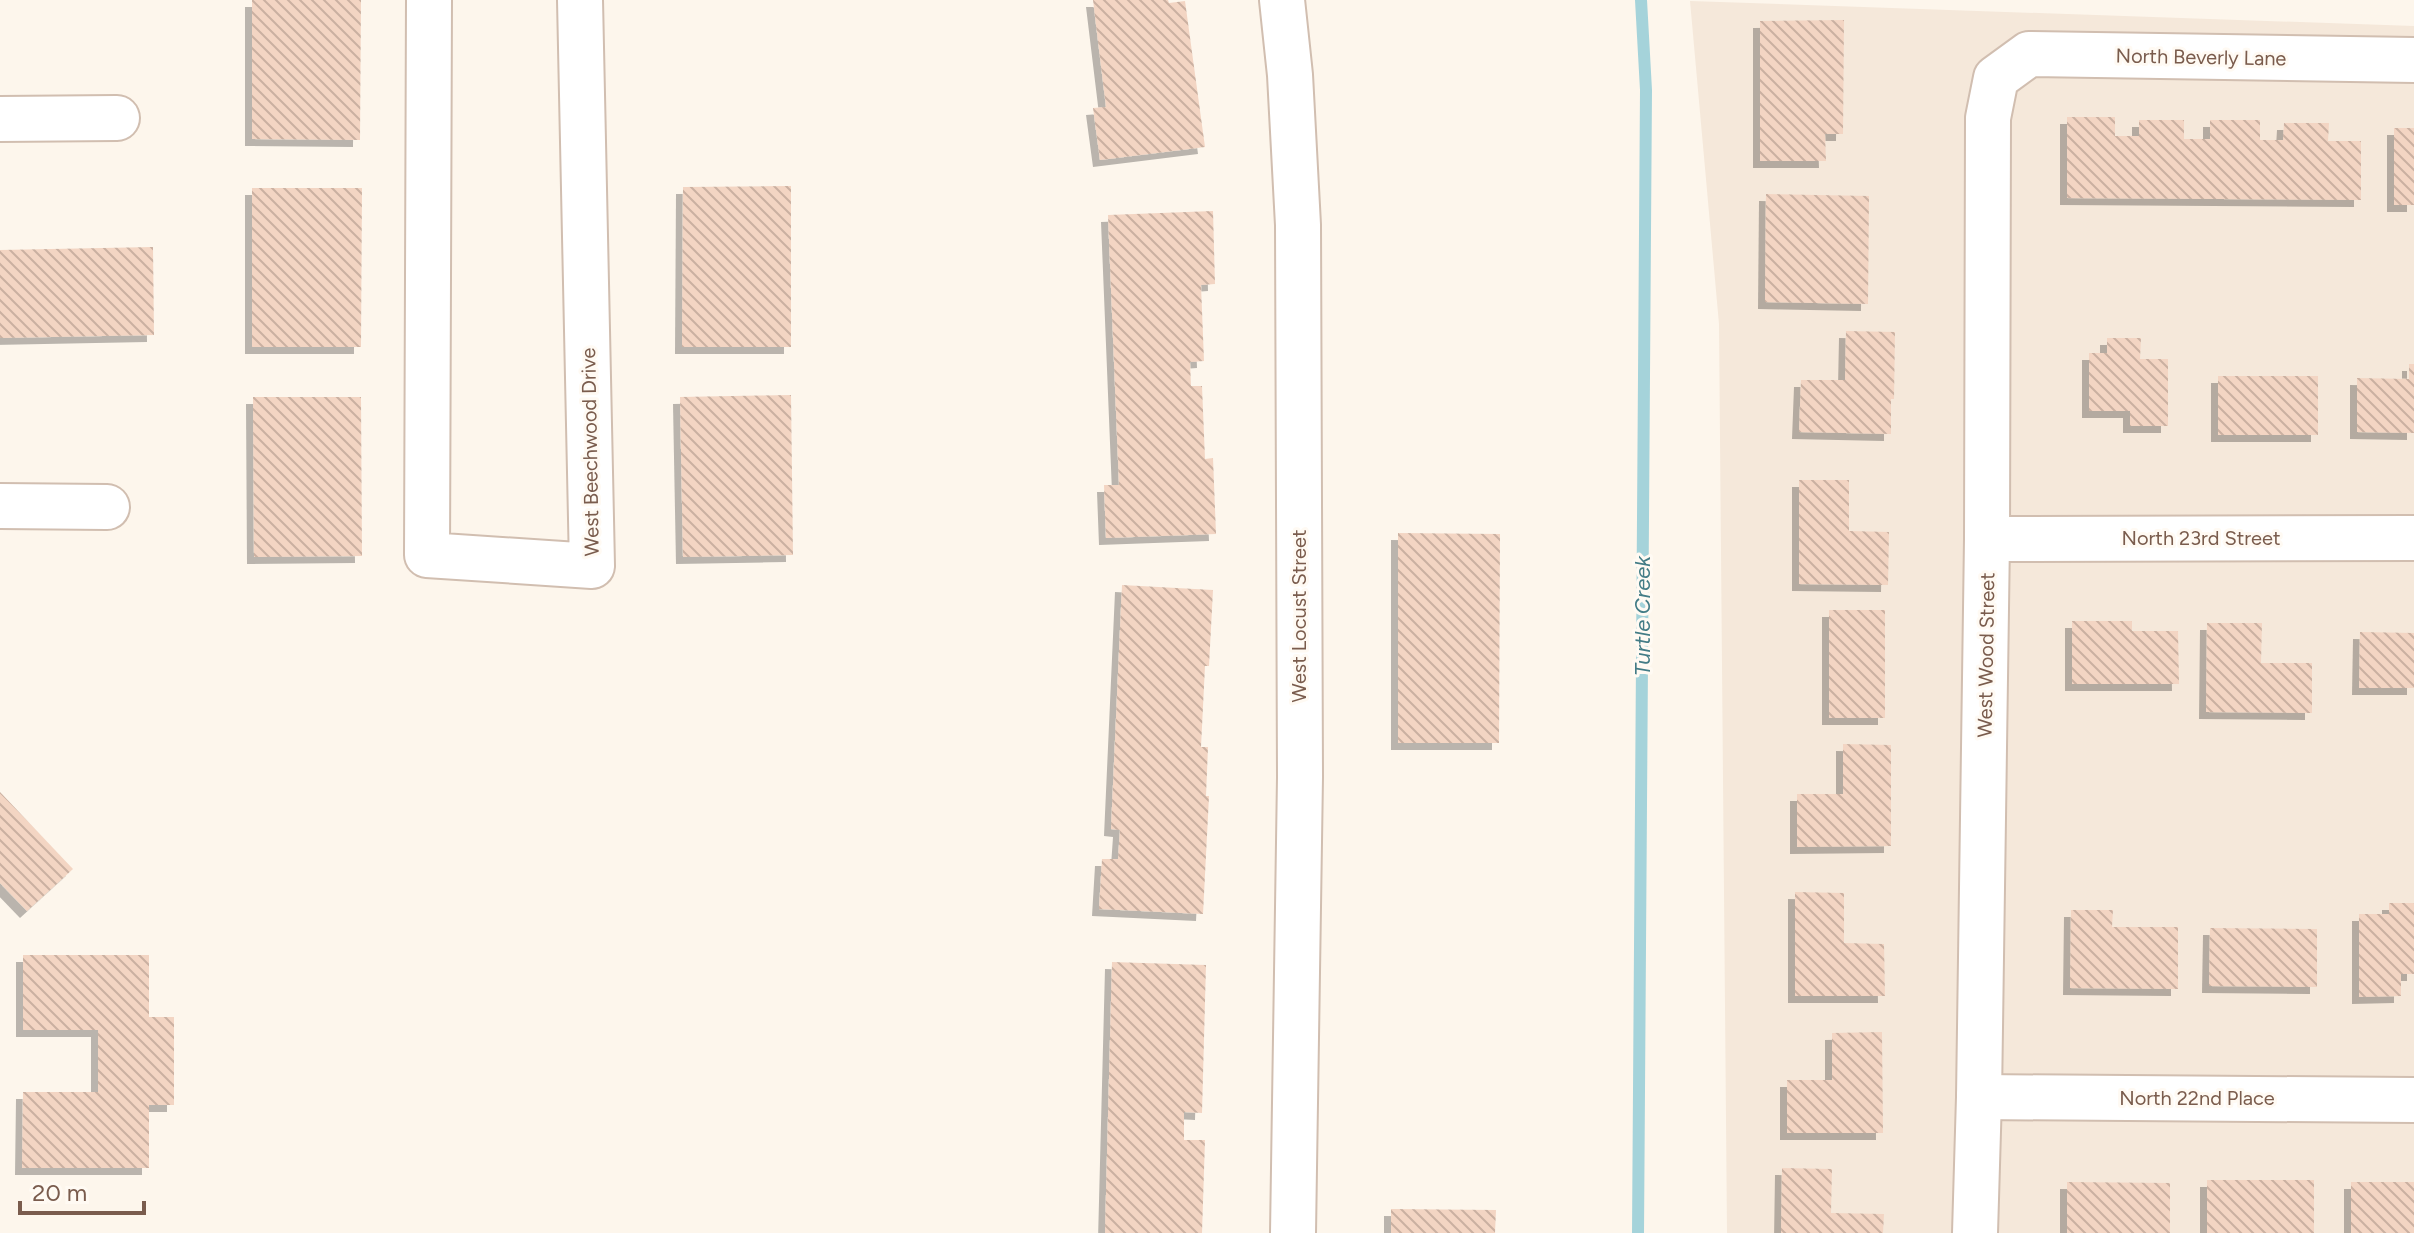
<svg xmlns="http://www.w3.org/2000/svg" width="2414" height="1233" viewBox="0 0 2414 1233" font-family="Figtree,sans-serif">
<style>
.residential{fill:#f5e8da}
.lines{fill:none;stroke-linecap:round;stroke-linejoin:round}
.stream{stroke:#a5d3da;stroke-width:12}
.building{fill:url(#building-back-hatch);filter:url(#shadow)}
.minor-casing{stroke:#d1beb0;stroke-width:48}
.minor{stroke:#fff;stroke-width:44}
.labels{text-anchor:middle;stroke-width:6;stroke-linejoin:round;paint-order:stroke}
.street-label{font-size:20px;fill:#7a5c4d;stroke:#fffaf3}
.water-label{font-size:22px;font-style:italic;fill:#437c86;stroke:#fffaf3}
</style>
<defs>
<pattern id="building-back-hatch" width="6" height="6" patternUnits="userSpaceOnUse" patternTransform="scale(2)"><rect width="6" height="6" fill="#f3d5c3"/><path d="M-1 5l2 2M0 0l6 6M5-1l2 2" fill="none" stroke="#cab0a1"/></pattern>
<filter id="shadow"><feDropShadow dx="-7" dy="7" stdDeviation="0" flood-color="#0004"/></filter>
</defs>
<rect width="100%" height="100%" fill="#fdf6ec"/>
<polygon class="residential" points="1690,1 2414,26 2414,1233 1727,1233 1719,324"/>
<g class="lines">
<polyline class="stream" points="1638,1233 1646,90 1641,0"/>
</g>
<g class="building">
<polygon points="252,0 361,0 360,140 252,139"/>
<polygon points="1093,0 1168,0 1169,3 1185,1 1205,147 1100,160 1093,108 1106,107"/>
<polygon points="1844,20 1843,134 1825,134 1826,161 1760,161 1760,21"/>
<polygon points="2067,117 2115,117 2115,136 2139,136 2139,120 2184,120 2184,139 2210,139 2210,120 2260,120 2260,140 2283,140 2284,123 2329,123 2328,141 2361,141 2361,200 2067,198"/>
<rect x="2394" y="128" width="20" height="77"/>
<polygon points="791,186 791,347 682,347 683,187"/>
<polygon points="252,188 362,188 361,347 252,347"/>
<polygon points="1766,194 1869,196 1868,304 1765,302"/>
<polygon points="1213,211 1215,284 1201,285 1204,361 1190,362 1191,386 1202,386 1205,459 1213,458 1216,534 1106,538 1104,485 1119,485 1108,215"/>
<polygon points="153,247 154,335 0,338 0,250"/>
<polygon points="1846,331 1895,332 1894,399 1891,399 1891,434 1799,432 1801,380 1845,380"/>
<polygon points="2107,338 2141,338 2140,359 2168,359 2168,426 2130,426 2130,411 2089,411 2089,353 2107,353"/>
<polygon points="2409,364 2414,364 2414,433 2357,432 2357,378 2409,379"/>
<rect x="2218" y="376" width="100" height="59"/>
<polygon points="791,395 793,555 683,557 680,397"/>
<polygon points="253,397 361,397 362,556 254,557"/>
<polygon points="1799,480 1849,480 1849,531 1889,532 1888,585 1799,584"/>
<polygon points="1398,533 1500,534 1499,743 1398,743"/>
<polygon points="1122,585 1213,590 1209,666 1205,666 1201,747 1208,747 1206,796 1209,796 1203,914 1099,909 1102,859 1118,859 1120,830 1111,829"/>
<rect x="1829" y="610" width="56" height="108"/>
<polygon points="2072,621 2132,621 2132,631 2178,631 2179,684 2072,684"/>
<polygon points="2207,623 2262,623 2261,663 2312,663 2312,713 2206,712"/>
<polygon points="2360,632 2414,633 2414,688 2359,688"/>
<polygon points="1843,744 1891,745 1891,846 1797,847 1797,794 1843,794"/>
<polygon points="0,792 73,869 27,911 0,883"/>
<polygon points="1795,892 1844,893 1844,943 1884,944 1885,996 1795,996"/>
<polygon points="2389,903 2414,903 2414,974 2401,974 2401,996 2359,997 2359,914 2389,914"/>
<polygon points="2071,910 2113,910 2112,927 2178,927 2178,989 2070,988"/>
<polygon points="2210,928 2317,929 2317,987 2209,986"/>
<polygon points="23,955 149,955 149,1017 174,1017 174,1105 149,1105 149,1168 22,1168 23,1092 98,1092 98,1030 23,1030"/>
<polygon points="1112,962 1206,965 1202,1113 1184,1112 1184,1140 1205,1140 1202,1233 1105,1233"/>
<polygon points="1882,1032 1883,1133 1787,1133 1787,1080 1832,1080 1832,1033"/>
<polygon points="1782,1168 1832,1169 1831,1213 1884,1214 1883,1233 1781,1233"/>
<rect x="2207" y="1180" width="107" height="53"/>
<polygon points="2067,1182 2170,1183 2170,1233 2067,1233"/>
<rect x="2351" y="1182" width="63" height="51"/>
<polygon points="1391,1209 1496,1210 1495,1233 1391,1233"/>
</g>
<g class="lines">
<defs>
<g id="minor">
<polyline points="429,0 427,555 592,566 580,0"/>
<polyline points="1282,0 1290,75 1298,225 1300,777 1293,1233"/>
<polyline points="0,119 117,118"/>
<polyline points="0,506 107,507"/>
<polyline points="1987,539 2414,538"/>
<polyline points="1979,1097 2414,1100"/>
<polyline points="1975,1233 1979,1097 1987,539 1988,118 1996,78 2029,54 2414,60"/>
</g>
</defs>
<use href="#minor" class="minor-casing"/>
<use href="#minor" class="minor"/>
</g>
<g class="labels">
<g class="street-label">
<text transform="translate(2201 57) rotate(1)" y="7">North Beverly Lane</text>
<text transform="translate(590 452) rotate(-91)" y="7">West Beechwood Drive</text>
<text x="2201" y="545">North 23rd Street</text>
<text transform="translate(1299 616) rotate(-90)" y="7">West Locust Street</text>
<text transform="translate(1986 655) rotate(-89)" y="7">West Wood Street</text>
<text x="2197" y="1105">North 22nd Place</text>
</g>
<g class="water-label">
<text transform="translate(1642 616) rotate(-90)" y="8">Turtle Creek</text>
</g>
</g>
<path d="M20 1201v12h124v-12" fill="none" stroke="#7a5c4d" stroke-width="4"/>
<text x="32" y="1201" font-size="24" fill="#7a5c4d" stroke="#fffaf3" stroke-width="6" paint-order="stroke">20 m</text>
</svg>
